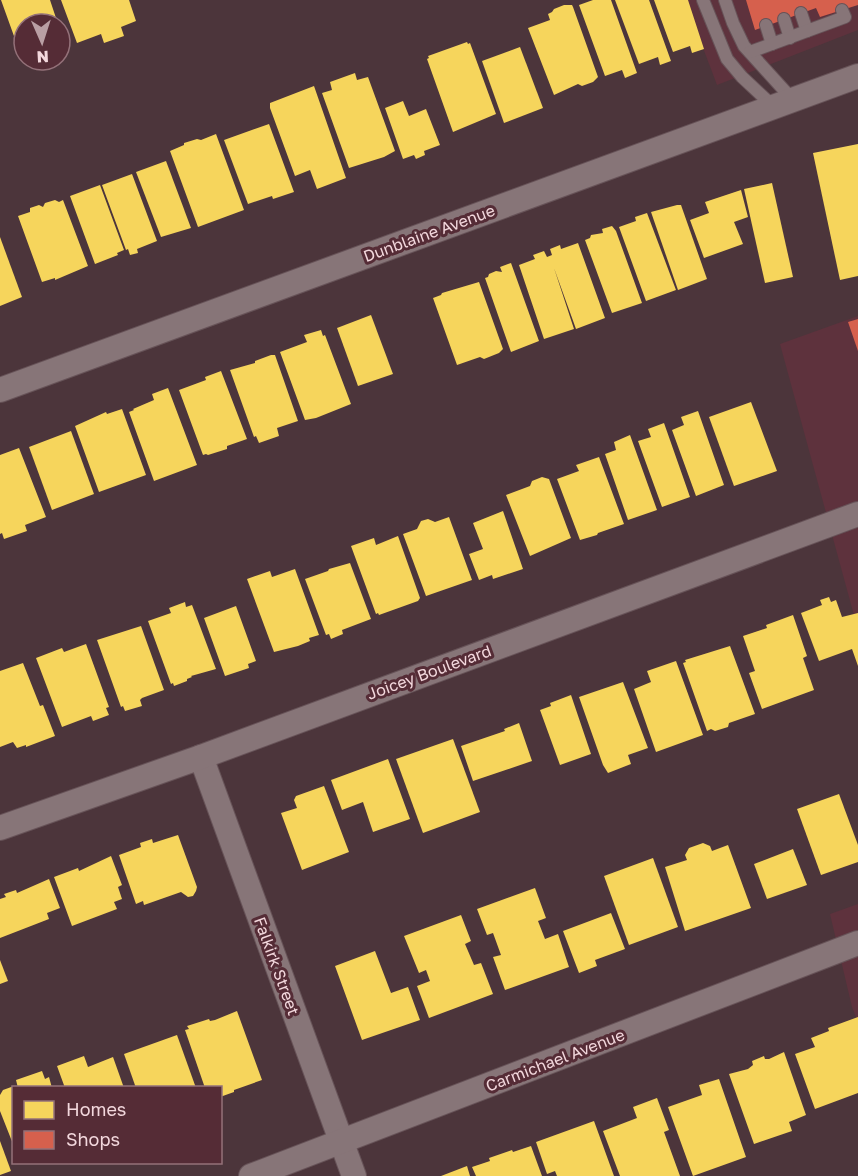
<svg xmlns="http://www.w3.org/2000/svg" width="858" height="1176" viewBox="0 0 858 1176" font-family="'Golos Text',sans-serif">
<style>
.built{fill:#5e323d}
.homes{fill:#f6d55c}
.shops{fill:#d6604d}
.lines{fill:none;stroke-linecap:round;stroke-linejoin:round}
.lane-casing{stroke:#675358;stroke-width:14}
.street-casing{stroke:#675358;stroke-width:26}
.lane{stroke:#877578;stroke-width:12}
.street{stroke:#877578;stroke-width:24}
.labels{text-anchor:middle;stroke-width:6;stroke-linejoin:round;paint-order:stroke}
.street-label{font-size:16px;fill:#f3d8dd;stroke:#552c36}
</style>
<rect width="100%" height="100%" fill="#4c353b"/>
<g class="built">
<polygon points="685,0 858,0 858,30 717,85"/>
<polygon points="858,316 858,630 780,344"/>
<polygon points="858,904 858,1022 852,1007 830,914"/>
</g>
<g class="homes">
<polygon points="1,0 50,0 58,24 24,24 24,52 19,50"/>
<polygon points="61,0 129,0 136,21 121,27 124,36 104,43 101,34 77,43"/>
<polygon points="593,0 611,0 637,73 625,78 622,70 605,76 579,5"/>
<polygon points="615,0 649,0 671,61 660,65 658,57 639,64"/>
<polygon points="654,0 688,0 704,49 692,53 690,46 673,52"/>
<polygon points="564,5 572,5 573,7 598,77 593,82 582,86 578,84 554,95 528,28 550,20 548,14 552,12 554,9"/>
<polygon points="467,42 468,44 470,43 496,114 453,132 427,59 429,58 428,56"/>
<polygon points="520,47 543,108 504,123 482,61"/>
<polygon points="355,73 357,80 368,77 395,151 384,157 349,168 322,93 332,90 330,82"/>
<polygon points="314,86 346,178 317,189 310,170 295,176 270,108 270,103"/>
<polygon points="403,101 409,116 426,109 440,145 424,151 425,155 416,159 414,155 403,159 385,108"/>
<polygon points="269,124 294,192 273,199 272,196 248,204 224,140"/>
<polygon points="216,134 244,210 198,227 170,151 184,145 184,143 197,139 201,140"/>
<polygon points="858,144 858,276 840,280 813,153"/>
<polygon points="166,161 191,228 161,237 136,172"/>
<polygon points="132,174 157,241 137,249 138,253 130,255 128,249 126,250 102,185"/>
<polygon points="772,183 793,277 765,283 744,189"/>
<polygon points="100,185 124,250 117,253 118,255 95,264 70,196"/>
<polygon points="741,190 748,217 734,222 743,244 704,258 690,220 709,213 705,202"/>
<polygon points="55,200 59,202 63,200 88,266 55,280 55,278 42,282 18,216 30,212 30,208 39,205 43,207 45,203"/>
<polygon points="677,205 681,205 707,279 678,290 651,212"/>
<polygon points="647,213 676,290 646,301 619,227 636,221 635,217"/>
<polygon points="612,226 616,231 642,303 612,313 585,240 590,238 591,235 603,233 602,229"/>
<polygon points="0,237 22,297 0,306"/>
<polygon points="578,243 605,318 576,329 554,268 574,329 544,339 519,265 535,259 533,255 544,251 547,257 552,255 550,249 560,245 561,249"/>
<polygon points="511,263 539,341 511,352 485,278 488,277 489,274 496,271 502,272 500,267"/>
<polygon points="479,282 503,349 499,353 484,359 480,357 457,365 433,298 441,295 442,293"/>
<polygon points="371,315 393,374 358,386 337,328"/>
<polygon points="321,330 323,336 325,335 351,404 316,418 305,420 280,352 307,342 304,335"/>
<polygon points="271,355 275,355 298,421 277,428 279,436 259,443 256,436 254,437 230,370 255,363 255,361"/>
<polygon points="221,371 247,439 227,446 227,449 208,455 206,454 203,455 179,390 206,380 205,377"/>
<polygon points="168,388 197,465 154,481 129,412 134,410 133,409 154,400 152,394"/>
<polygon points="751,402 777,471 734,486 709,417"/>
<polygon points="122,409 146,475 99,492 75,426 106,412 107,414"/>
<polygon points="698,411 724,485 696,496 672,430 684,425 681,417"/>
<polygon points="664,423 690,497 662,507 638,441 651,437 648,429"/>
<polygon points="71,431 94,494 52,510 29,447"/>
<polygon points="630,435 657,510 628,520 605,454 616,450 614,442"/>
<polygon points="19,448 46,517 25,525 27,531 4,539 2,533 0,534 0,455"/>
<polygon points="599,457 624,524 598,533 597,535 580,540 557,479 579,471 576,465"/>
<polygon points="542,477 549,479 571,538 530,556 506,495 530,486 532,481"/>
<polygon points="503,511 523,569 493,579 492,575 479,580 469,554 483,549 473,523"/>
<polygon points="449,517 472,580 426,596 403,534 417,529 421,521 428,519 435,522"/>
<polygon points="398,536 420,598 418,601 379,615 378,613 376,614 351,546 374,538 376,545"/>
<polygon points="350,563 371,619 342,630 343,634 331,639 329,634 326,635 305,579 328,571 329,569"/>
<polygon points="295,569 319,635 309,638 310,641 298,646 274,652 247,579 270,571 272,577"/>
<polygon points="829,597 831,602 836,600 842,617 858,613 858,666 852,649 819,661 801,613 822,605 820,600"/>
<polygon points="185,602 186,607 192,605 216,669 191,676 192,677 187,679 187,681 174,686 173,683 171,684 148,621 171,613 169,608"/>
<polygon points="236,606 256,661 248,664 249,668 225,676 204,618"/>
<polygon points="793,615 807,656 803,658 814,690 762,709 749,673 755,671 743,636 767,628 766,625"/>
<polygon points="141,626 164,690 142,698 140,700 142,706 125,711 123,706 121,707 97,640"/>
<polygon points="86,644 109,707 106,708 109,715 93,721 91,716 62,727 36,658 62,648 64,652"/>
<polygon points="730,646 755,714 729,723 728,727 715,731 711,729 707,731 683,663 686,662 685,660"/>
<polygon points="676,661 703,735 656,752 634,689 651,682 647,671"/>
<polygon points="23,663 40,706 43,705 55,736 26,747 26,745 17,748 13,742 0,747 0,671"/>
<polygon points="623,682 648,748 628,755 631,764 608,773 603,765 579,697"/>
<polygon points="571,695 591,754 560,765 540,710 551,706 550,703"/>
<polygon points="519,723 532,761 473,781 461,746 505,731 504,729"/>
<polygon points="453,739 480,812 423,833 396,759"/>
<polygon points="388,759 410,819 373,832 363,802 342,810 331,780"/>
<polygon points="324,786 349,852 302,870 281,813 297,808 294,800 296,796"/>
<polygon points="839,794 858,845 858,862 821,875 797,809"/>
<polygon points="178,835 197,887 196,891 193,896 188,897 181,892 144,905 143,901 136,904 119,855 141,847 140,843 152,839 153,843"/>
<polygon points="703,843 710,846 712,851 728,845 751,908 685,931 665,867 687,860 685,855 689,848"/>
<polygon points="793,849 807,885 767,899 754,864"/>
<polygon points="111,856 122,885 118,887 122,899 114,902 117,909 72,926 54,877 78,868 79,871"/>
<polygon points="653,858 678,927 629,945 604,876"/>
<polygon points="49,879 60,908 47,913 49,919 0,938 0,899 6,897 4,894 16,890 17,893"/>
<polygon points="535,888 546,918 538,921 545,939 558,934 569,967 505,990 493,957 501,955 493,933 487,935 477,909"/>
<polygon points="611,913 625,949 595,960 597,966 579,973 563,931"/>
<polygon points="461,915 471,941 465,944 474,965 481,963 493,994 429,1018 417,986 430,981 426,970 419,973 404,936"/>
<polygon points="375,951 391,993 408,987 420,1020 362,1040 335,966"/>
<polygon points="0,960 8,981 0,984"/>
<polygon points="237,1011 262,1080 234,1090 234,1092 220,1097 220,1088 205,1088 185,1030 189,1029 187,1026 209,1019 210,1021 215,1020"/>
<polygon points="858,1017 858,1093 815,1109 795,1054 815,1047 811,1038 829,1031 828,1028"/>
<polygon points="177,1035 196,1088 136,1088 124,1054"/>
<polygon points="784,1052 806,1115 789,1122 792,1131 754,1144 729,1074 748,1069 753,1065 752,1061 764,1056 765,1059 769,1059"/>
<polygon points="84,1056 88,1067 113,1057 124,1088 65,1088 57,1066"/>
<polygon points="42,1071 45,1079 49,1077 52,1088 18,1088 16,1080"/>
<polygon points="719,1079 746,1157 693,1176 668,1107 702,1095 699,1085"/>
<polygon points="14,1086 14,1144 13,1144 0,1111 0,1095 3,1090"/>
<polygon points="657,1098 669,1130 664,1132 680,1176 620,1176 603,1131 637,1118 633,1107"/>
<polygon points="594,1121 614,1176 557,1176 555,1171 547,1174 536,1142"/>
<polygon points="0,1141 11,1171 0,1175"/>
<polygon points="531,1146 542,1176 476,1176 472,1167 490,1161 489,1158 512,1150 513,1152"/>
<polygon points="467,1166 470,1176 441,1176"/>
</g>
<g class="shops">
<polygon points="746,0 858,0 858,5 820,17 816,8 755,30"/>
<polygon points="858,319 858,351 848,322"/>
</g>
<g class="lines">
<defs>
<g id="lane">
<polyline points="703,0 727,59 742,77 774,107"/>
<polyline points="725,0 733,23 744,46 793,100"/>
<polyline points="801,13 807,31"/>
<polyline points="784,19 790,38"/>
<polyline points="766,25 772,44"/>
<polyline points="750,52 845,17 842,10"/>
</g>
<g id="street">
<polyline points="0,390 858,76"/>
<polyline points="201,757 354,1176"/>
<polyline points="0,828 201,757 858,514"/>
<polyline points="251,1176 858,943"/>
</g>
</defs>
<use href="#lane" class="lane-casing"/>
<use href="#street" class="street-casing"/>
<use href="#lane" class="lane"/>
<use href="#street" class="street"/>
</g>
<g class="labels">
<g class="street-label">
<text transform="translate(429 233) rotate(-20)" y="6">Dunblaine Avenue</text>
<text transform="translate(429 672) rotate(-20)" y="6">Joicey Boulevard</text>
<text transform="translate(277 966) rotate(70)" y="6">Falkirk Street</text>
<text transform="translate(555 1060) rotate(-21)" y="6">Carmichael Avenue</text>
</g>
</g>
<rect x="12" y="1086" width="210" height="78" fill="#552c36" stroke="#947179" stroke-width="1.5"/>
<rect x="24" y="1101" width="30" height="18" fill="#f6d55c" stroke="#947179" stroke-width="1.5"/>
<text x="66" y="1116" font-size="18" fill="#f3d8dd">Homes</text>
<rect x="24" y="1131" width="30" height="18" fill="#d6604d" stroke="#947179" stroke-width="1.5"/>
<text x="66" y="1146" font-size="18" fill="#f3d8dd">Shops</text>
<g transform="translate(42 42) rotate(177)"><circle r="28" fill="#552c36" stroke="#947179" stroke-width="1.5"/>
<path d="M0-4.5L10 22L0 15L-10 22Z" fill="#b99fa4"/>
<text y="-9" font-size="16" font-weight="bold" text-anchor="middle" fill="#f3d8dd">N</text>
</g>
</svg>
